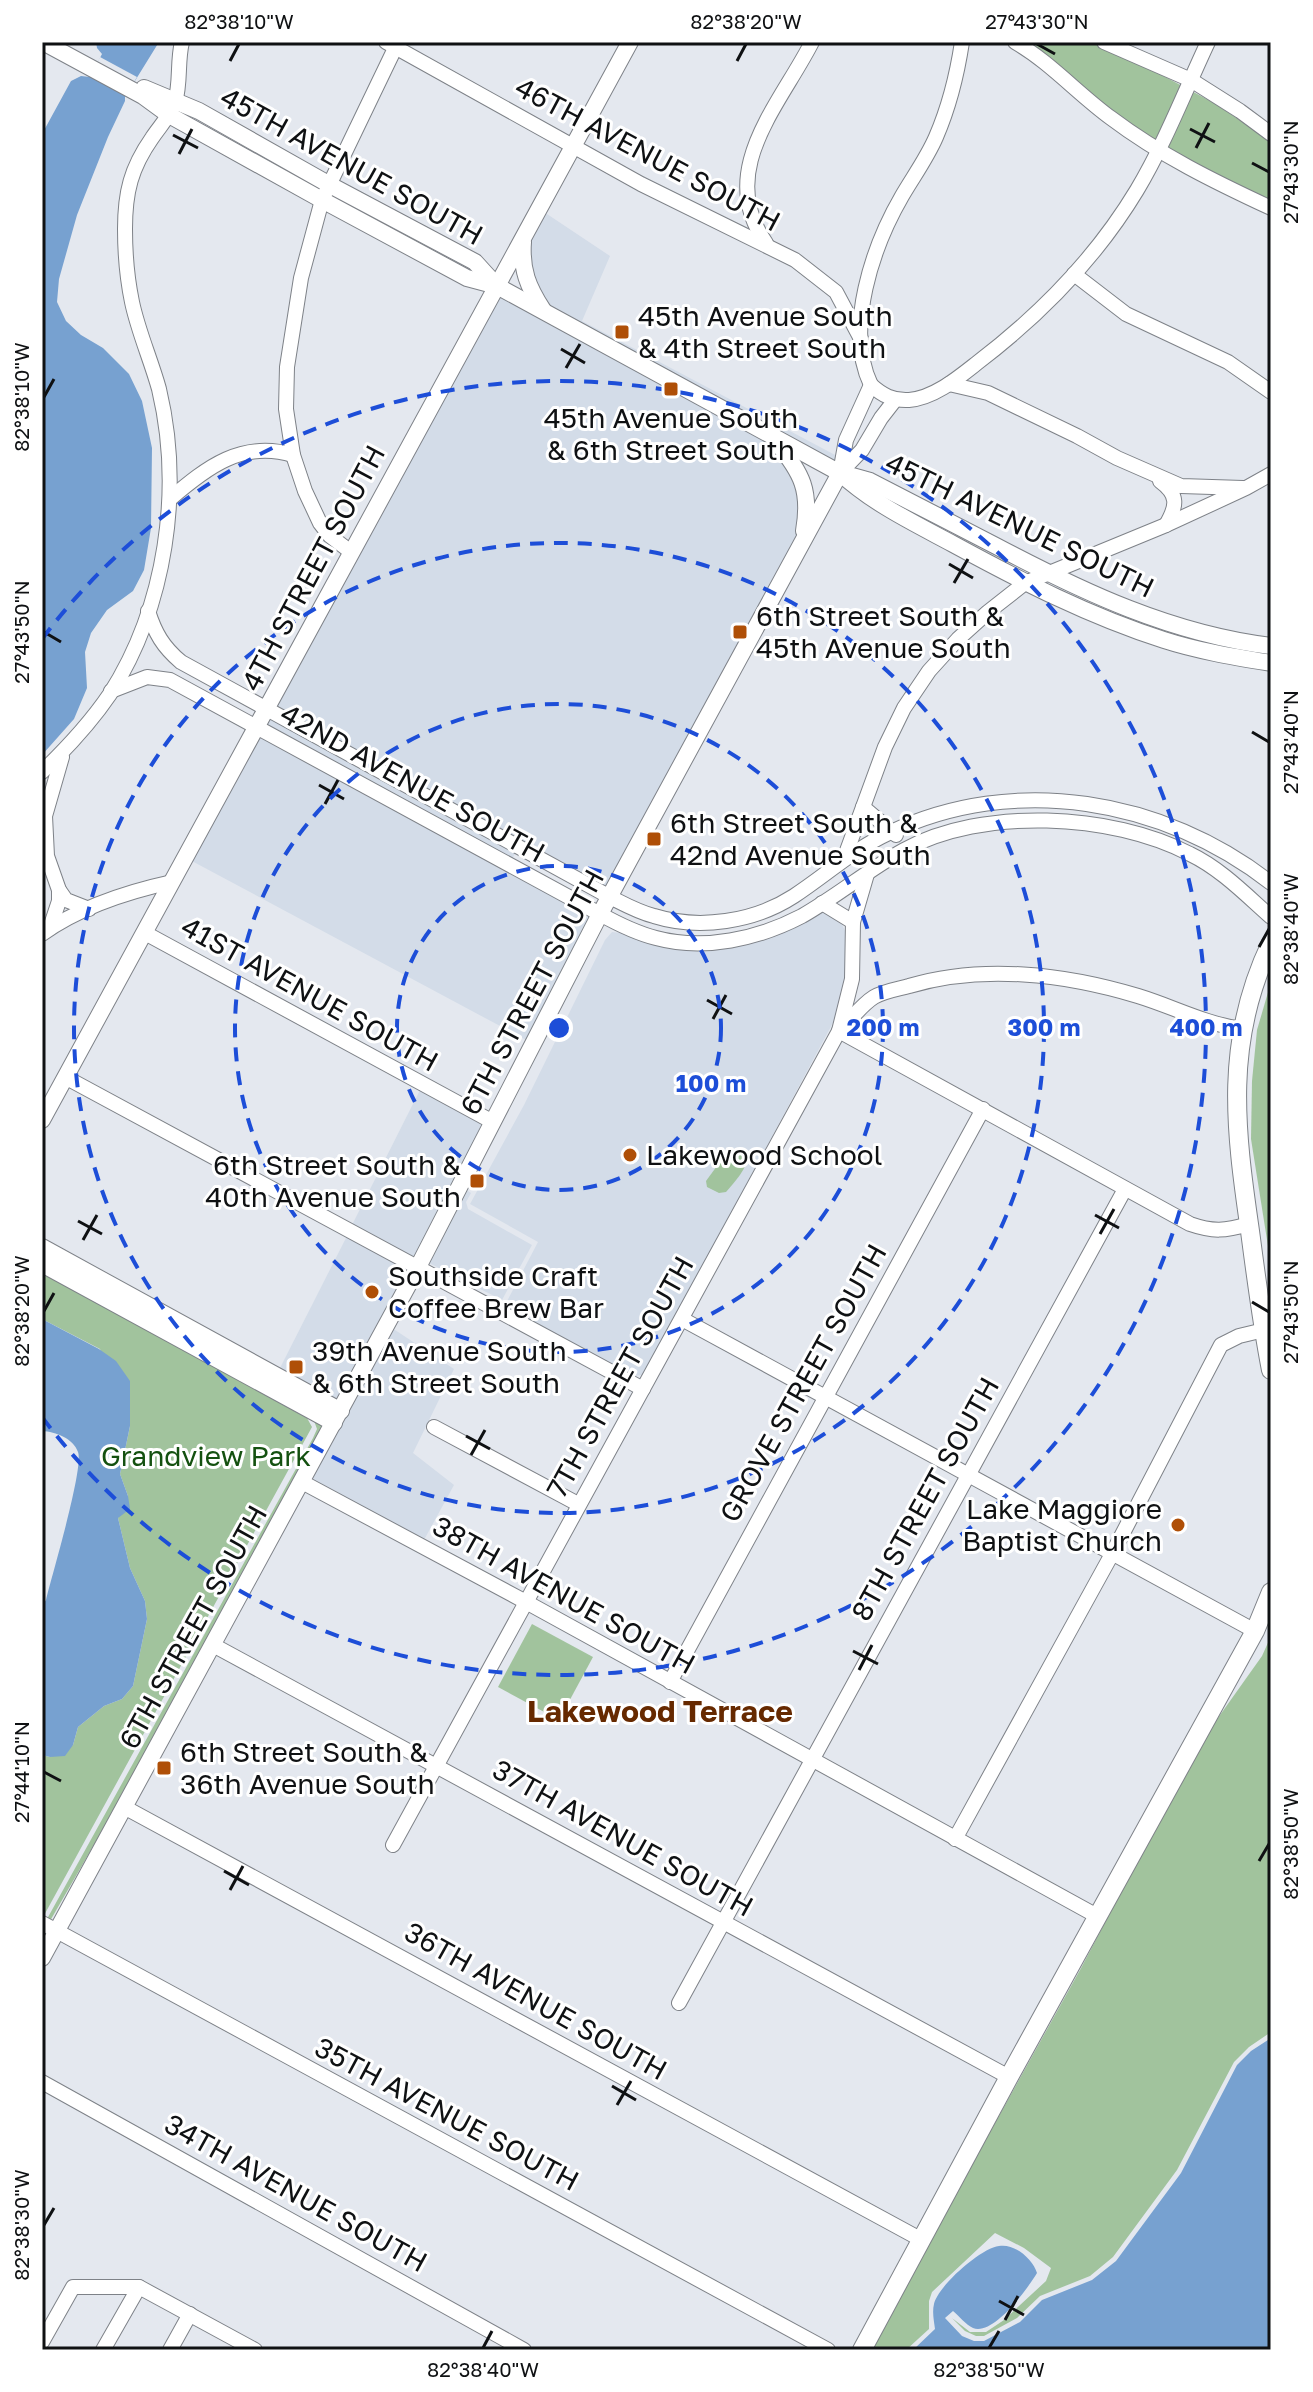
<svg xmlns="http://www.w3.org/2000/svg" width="1313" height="2392" viewBox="0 0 1313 2392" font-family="'Golos Text',sans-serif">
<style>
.built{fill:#d3dce8}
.green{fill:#a1c39d}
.water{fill:#77a1d0}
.pier{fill:#e4e8ef}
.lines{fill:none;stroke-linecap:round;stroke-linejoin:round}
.minor-casing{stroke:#7e8288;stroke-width:16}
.tertiary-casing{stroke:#7e8288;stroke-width:18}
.secondary-casing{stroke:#7e8288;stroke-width:20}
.minor{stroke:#fff;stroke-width:14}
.tertiary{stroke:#fff;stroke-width:16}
.secondary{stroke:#fff;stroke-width:18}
.ticks{fill:none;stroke:#0f1113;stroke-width:3}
.ring{fill:none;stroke:#1d4ed8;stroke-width:4;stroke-dasharray:14 10}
.poi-dot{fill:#af4f07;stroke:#fff;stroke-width:3}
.labels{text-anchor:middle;stroke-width:6;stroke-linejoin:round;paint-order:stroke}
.street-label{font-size:28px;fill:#0f1113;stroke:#fff}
.poi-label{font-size:28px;fill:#0f1113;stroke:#fff;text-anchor:start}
.park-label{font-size:28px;fill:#145110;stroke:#fff}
.neighbourhood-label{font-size:30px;font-weight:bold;fill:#662900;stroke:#fff}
.centre{fill:#1d4ed8;stroke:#fff;stroke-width:4}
.ring-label{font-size:24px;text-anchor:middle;font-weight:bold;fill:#1d4ed8;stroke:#fff;stroke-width:6;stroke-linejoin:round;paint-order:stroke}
.neatline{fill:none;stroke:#0f1113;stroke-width:3}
.ticks-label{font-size:20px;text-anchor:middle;fill:#0f1113}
</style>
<rect width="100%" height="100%" fill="#e4e8ef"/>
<g class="built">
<polygon points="544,212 610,256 582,321 837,456 835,464 771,426 547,306 529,271 529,238"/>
<polygon points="498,294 766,439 786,463 796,480 800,520 796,542 608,889 274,705"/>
<polygon points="268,716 516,852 512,859 264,724"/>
<polygon points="258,735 592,917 528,1041 190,860"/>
<polygon points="817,912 829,912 838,916 848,937 849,960 835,1019 647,1370 642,1375 634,1376 504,1307 538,1242 470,1204 524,1105 605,940 612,932 743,945 772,937 798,925"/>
<polygon points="420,1090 485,1126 416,1259 352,1225"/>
<polygon points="465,1189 471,1193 466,1202 468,1209 532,1245 502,1300 427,1262"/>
<polygon points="347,1236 410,1270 339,1403 279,1370"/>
<polygon points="392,1328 454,1369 413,1453 454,1485 424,1540 310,1478"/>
</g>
<g class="green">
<path d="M 1027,42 L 1091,42 L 1106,48 L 1141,64 L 1214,103 L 1271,141 L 1271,201 C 1241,187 1210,174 1181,157 C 1125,125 1076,83 1027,42 Z"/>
<polygon points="1271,982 1271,1265 1251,1139 1252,1081 1257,1030"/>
<path d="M 739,1148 L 749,1155 C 747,1168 735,1182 726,1192 L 719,1193 L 707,1187 L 706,1181 L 725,1155 Z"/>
<polygon points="42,1273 307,1418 312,1427 42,1919 42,1755 50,1757 73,1745 78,1727 104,1706 122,1699 133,1686 147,1619 145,1601 130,1568 118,1518 128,1496 120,1474 130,1426 100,1349 42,1319"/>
<polygon points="313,1418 326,1425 164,1723 50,1921 47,1919 313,1438 317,1429"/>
<polygon points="532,1624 593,1657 559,1720 498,1687"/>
<polygon points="1271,1636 1271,2032 1249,2047 1234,2062 1177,2170 1113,2257 1090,2276 1040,2296 1017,2318 984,2336 976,2336 965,2331 952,2318 970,2332 986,2332 1004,2320 1046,2281 1051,2268 1024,2248 995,2233 932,2292 929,2301 929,2329 906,2350 869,2350 1080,1970 1198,1746 1262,1656"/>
</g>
<g class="water">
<polygon points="96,42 159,42 125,97 125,101 108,137 77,215 59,279 57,302 66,321 81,335 103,348 129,374 142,401 152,448 151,528 144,570 133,591 107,610 91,633 85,652 87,688 74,719 42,755 42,134 71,81 81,76 90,77 102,54 97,48"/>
<path d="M 42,1319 L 99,1349 L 116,1361 L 130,1381 L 130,1426 L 120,1474 L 128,1496 L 130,1509 L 118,1518 L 130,1568 L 145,1601 L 147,1619 L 133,1686 L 122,1699 L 104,1706 L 78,1727 L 73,1745 L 65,1756 L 50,1757 L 42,1755 L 42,1606 L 46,1600 C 52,1575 84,1468 78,1452 C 73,1438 56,1432 42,1431 Z"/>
<path d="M 1271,2038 L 1271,2350 L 913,2350 L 935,2329 C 934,2321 932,2312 934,2304 C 938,2286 981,2248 999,2246 C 1014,2243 1033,2259 1037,2273 C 1028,2288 994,2336 973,2328 C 966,2325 959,2316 953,2311 L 945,2318 L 962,2336 L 974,2341 L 984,2341 L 1020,2322 L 1042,2300 L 1092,2280 L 1116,2261 L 1181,2173 L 1237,2065 L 1251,2051 Z"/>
</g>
<polygon class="pier" points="100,57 137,77 127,94 91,75"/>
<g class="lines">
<defs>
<g id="minor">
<polyline points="386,42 641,184 795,260 836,292 861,339"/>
<path d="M 1015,42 C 1050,62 1078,94 1111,118 C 1160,155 1215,182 1271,208"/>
<polyline points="1104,42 1191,80 1240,111 1271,134"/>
<path d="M 766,243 C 715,171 780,105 812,42"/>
<polyline points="1074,274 1126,314 1228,362 1271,392"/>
<polyline points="949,384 988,393 1077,436 1117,458 1181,486 1243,488"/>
<path d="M 871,385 C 844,329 873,246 902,196 C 913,177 927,158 936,137 C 949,107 957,75 962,42"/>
<path d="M 840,473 L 846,440 L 871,385 C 882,395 893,401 909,400 C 934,398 958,378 977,363 C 1040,315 1096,258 1137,190 C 1165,143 1185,91 1208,42"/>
<polyline points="840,473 862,450 881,418 895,400"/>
<path d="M 1160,481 C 1179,495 1177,506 1166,525"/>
<path d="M 170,499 C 207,467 242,440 293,455"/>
<polyline points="351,552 330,536 320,523 305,491 293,455 286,409 287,367 301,278 322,200 398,42"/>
<path d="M 148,611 C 155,633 163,647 181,662 L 610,897 C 624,904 638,912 654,916 C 699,930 754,922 794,896 C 826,875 854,849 889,833 C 1014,773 1164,799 1271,883"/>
<path d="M 111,691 L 147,677 L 170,680 L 600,914 C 618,924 636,933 656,938 C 704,951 758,939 802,916 C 837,896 868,870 904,850 C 983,807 1111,813 1190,854 C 1221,869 1245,894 1271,917"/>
<polyline points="62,757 45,816 47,856 59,890 66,900 89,909"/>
<path d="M 42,772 C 67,748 91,722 110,694 C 166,606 183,490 159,389 C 151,360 138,331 132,302 C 127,278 125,253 125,229 C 125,192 131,168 152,138 C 160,126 170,116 175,102 C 181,83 177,62 182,42"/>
<polyline points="863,807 896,835"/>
<polyline points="844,859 885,747 904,708 929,671 958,639 988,612 1025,583 1166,525 1246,488 1271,474"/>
<polyline points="822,903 853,922"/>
<polyline points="50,928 59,901 59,890"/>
<polyline points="145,933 493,1122"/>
<path d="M 42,934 C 80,907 126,892 172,882"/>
<path d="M 1242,1029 C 1205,1024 1174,1007 1138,996 C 1065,974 982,964 909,986 C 898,989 884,991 874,997 C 861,1005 850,1021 839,1031 L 1190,1224 C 1213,1232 1225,1231 1249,1224"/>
<polyline points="65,1077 643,1389"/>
<polyline points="682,1319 1255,1631"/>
<polyline points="434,1427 578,1504"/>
<polyline points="302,1482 526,1602 1097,1916"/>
<polyline points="213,1645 1009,2077"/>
<polyline points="670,1682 983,1109"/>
<polyline points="124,1807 922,2240"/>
<polyline points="955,1839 1112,1554 1221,1345 1239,1336 1264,1330"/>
<polyline points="393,1845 839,1031 852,979 853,922 867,874"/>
<polyline points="42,1923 828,2350"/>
<polyline points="679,2003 1125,1189"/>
<polyline points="42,2082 524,2350"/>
<polyline points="42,2342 73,2287 139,2287 255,2350"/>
<polyline points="103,2350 139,2287"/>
<polyline points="170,2350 190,2314"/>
</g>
<g id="tertiary">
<path d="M 43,42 L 143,96 L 169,115 L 322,200 L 467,278 L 497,286 L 840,473 C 874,504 912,522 953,544 C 1021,581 1089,616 1164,640 C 1198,651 1235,657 1271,663"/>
<polyline points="144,88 199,111 330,185 475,262 495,284"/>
<path d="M 523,242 C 521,270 528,287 543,310"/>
<path d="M 777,443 C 802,473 811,491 804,531"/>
<path d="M 845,474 L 870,481 C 912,503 954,524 996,546 C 1083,592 1172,634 1271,646"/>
<polyline points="42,1120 630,42"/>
<polyline points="42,1247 341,1411"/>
<polyline points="42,1264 334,1423"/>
<polyline points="42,1958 418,1267 600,914 840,473"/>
</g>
<g id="secondary">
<path d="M 1271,943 C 1224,1041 1235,1128 1250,1231 C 1256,1277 1262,1324 1271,1370"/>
<polyline points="862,2350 1009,2077 1255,1631 1271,1592"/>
</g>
</defs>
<use href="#minor" class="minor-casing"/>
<use href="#tertiary" class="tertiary-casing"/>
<use href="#secondary" class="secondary-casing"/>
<use href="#minor" class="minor"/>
<use href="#tertiary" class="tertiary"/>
<use href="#secondary" class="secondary"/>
</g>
<path class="ticks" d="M 1037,44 L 1055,54M 230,61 L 239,44M 737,61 L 746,44M 1190,129 L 1215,142M 173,135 L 198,148M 1196,148 L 1209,123M 179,154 L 192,129M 1252,163 L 1269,172M 561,349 L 585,363M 566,368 L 580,344M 44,397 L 54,379M 949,564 L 973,578M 954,583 L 968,559M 44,632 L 61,642M 1252,732 L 1269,742M 319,785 L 344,799M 325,804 L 338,780M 1259,947 L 1269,929M 707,1000 L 732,1014M 713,1019 L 726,995M 1095,1215 L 1119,1228M 78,1221 L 102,1234M 1100,1234 L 1114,1209M 83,1240 L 97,1215M 1252,1302 L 1269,1312M 44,1311 L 54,1293M 466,1436 L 490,1449M 471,1455 L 485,1430M 853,1651 L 878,1664M 859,1670 L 872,1645M 44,1772 L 61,1781M 1259,1861 L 1269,1844M 224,1871 L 249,1885M 230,1890 L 243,1866M 612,2086 L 636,2100M 617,2105 L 631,2081M 44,2225 L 54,2208M 999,2301 L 1024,2315M 1005,2320 L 1018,2296M 483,2348 L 492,2331M 989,2348 L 999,2331"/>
<g class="ring">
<circle cx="559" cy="1028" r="162"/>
<circle cx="559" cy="1028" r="324"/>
<circle cx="559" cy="1028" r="485"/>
<path d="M42 639A647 647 0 1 1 42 1417"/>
</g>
<g class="poi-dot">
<rect x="614" y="324" width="16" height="16" rx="4"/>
<rect x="663" y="381" width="16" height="16" rx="4"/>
<rect x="732" y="624" width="16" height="16" rx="4"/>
<rect x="646" y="831" width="16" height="16" rx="4"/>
<circle cx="630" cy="1155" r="8"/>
<rect x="469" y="1173" width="16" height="16" rx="4"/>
<circle cx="372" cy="1292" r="8"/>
<rect x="288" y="1359" width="16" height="16" rx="4"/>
<circle cx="1178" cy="1525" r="8"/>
<rect x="156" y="1760" width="16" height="16" rx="4"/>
</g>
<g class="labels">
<g class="street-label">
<text transform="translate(648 154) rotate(28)" y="10">46TH AVENUE SOUTH</text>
<text transform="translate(352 166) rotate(29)" y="10">45TH AVENUE SOUTH</text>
<text transform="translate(1020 525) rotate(26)" y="10">45TH AVENUE SOUTH</text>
<text transform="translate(313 568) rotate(-62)" y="10">4TH STREET SOUTH</text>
<text transform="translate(413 783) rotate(29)" y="10">42ND AVENUE SOUTH</text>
<text transform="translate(532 992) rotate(-62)" y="10">6TH STREET SOUTH</text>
<text transform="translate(310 994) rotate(29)" y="10">41ST AVENUE SOUTH</text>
<text transform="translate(620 1377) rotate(-61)" y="10">7TH STREET SOUTH</text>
<text transform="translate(803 1383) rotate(-61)" y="10">GROVE STREET SOUTH</text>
<text transform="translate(925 1499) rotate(-61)" y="10">8TH STREET SOUTH</text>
<text transform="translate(564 1595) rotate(29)" y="10">38TH AVENUE SOUTH</text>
<text transform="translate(193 1627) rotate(-61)" y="10">6TH STREET SOUTH</text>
<text transform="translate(623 1838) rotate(29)" y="10">37TH AVENUE SOUTH</text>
<text transform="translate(536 2001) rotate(29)" y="10">36TH AVENUE SOUTH</text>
<text transform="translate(447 2114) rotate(28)" y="10">35TH AVENUE SOUTH</text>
<text transform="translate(296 2193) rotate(29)" y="10">34TH AVENUE SOUTH</text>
</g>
<g class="poi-label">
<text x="638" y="326">45th Avenue South<tspan x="638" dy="32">&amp; 4th Street South</tspan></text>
<text x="671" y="428" text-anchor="middle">45th Avenue South<tspan x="671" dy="32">&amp; 6th Street South</tspan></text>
<text x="756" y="626">6th Street South &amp;<tspan x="756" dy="32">45th Avenue South</tspan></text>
<text x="670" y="833">6th Street South &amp;<tspan x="670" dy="32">42nd Avenue South</tspan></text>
<text x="646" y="1165">Lakewood School</text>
<text x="461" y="1175" text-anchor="end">6th Street South &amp;<tspan x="461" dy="32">40th Avenue South</tspan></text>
<text x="388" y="1286">Southside Craft<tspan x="388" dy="32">Coffee Brew Bar</tspan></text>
<text x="312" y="1361">39th Avenue South<tspan x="312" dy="32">&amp; 6th Street South</tspan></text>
<text x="1162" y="1519" text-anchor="end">Lake Maggiore<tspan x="1162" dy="32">Baptist Church</tspan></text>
<text x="180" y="1762">6th Street South &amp;<tspan x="180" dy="32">36th Avenue South</tspan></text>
</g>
<g class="park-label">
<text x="206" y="1466">Grandview Park</text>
</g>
<g class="neighbourhood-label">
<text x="660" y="1722">Lakewood Terrace</text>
</g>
</g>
<circle cx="559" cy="1028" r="12" class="centre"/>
<g class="ring-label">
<text x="883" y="1036">200 m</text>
<text x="1044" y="1036">300 m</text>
<text x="1206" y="1036">400 m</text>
<text x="711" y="1092">100 m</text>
</g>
<rect width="1313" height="2392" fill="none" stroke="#ffffff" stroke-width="88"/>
<rect x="44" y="44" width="1225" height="2304" class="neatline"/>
<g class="ticks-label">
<text x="239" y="29">82°38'10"W</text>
<text x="746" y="29">82°38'20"W</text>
<text x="1037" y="29">27°43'30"N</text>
<text transform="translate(1291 172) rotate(-90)" y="7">27°43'30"N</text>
<text transform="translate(22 397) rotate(-90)" y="7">82°38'10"W</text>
<text transform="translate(22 632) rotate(-90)" y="7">27°43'50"N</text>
<text transform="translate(1291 742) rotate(-90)" y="7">27°43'40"N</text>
<text transform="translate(1291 929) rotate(-90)" y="7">82°38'40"W</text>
<text transform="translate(22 1311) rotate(-90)" y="7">82°38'20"W</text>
<text transform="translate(1291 1312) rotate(-90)" y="7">27°43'50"N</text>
<text transform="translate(22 1772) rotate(-90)" y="7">27°44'10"N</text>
<text transform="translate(1291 1844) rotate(-90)" y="7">82°38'50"W</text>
<text transform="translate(22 2225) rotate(-90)" y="7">82°38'30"W</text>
<text x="483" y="2377">82°38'40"W</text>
<text x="989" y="2377">82°38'50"W</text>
</g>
</svg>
